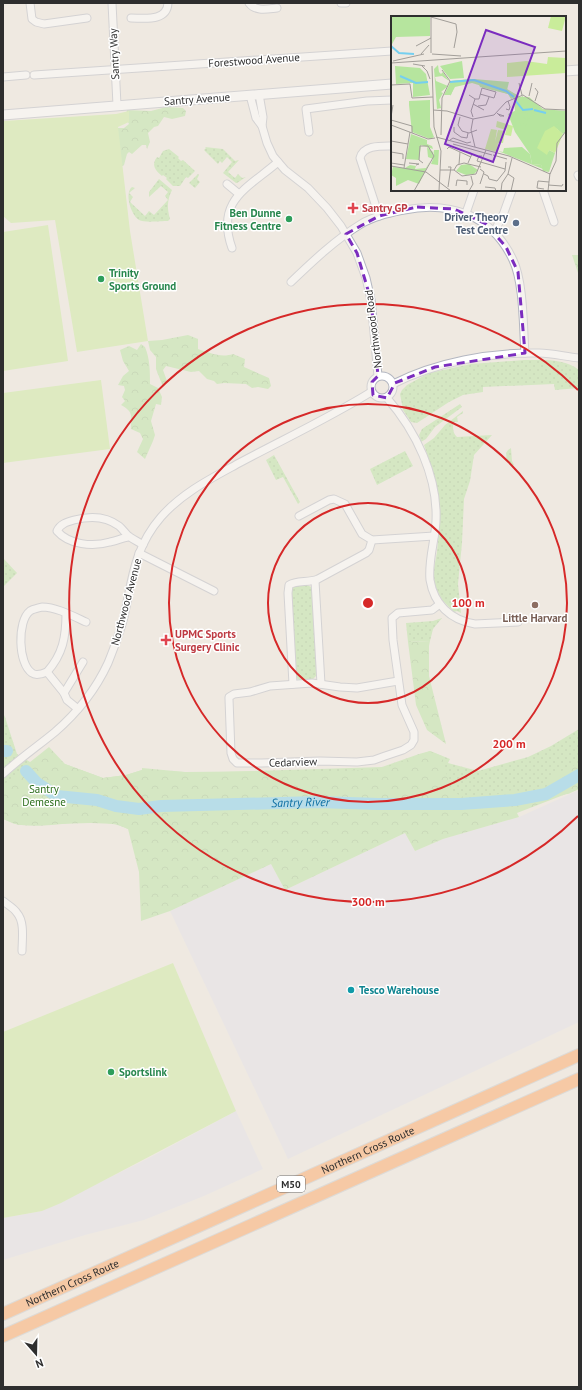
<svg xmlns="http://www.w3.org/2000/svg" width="582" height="1390" viewBox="0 0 582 1390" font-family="'PT Sans',sans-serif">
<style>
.industrial{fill:#e3e1e8}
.grass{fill:url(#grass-dots)}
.forest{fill:url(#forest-crowns)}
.pitch{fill:#c9ec9a}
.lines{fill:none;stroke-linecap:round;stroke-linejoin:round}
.river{stroke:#75cff0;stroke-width:12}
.minor-casing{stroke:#b4b7c1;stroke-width:9}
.secondary-casing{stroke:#b4b7c1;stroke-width:11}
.motorway-casing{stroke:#c9c9c9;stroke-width:14}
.minor{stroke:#fff;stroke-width:7}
.secondary{stroke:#fff;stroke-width:9}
.motorway{stroke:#ffa35c;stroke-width:12}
.marked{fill:none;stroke:#7b2cbf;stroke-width:3;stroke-dasharray:8 5;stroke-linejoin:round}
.ring{fill:none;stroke:#d62828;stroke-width:2}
.health-dot{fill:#e0444e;stroke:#fff;stroke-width:1.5}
.leisure-dot{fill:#2e9e5b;stroke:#fff;stroke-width:1.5}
.service-dot{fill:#5c6f8a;stroke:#fff;stroke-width:1.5}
.education-dot{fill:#8d6e63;stroke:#fff;stroke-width:1.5}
.culture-dot{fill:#0f9aa8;stroke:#fff;stroke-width:1.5}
.labels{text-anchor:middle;stroke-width:3;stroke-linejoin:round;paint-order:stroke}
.shield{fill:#fff;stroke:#6d6d6d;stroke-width:1}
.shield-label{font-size:10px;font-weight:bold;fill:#2e2e2e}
.street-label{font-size:11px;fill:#2e2e2e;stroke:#fff}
.health-label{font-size:11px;font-weight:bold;fill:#be3a42;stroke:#fff;text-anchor:start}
.leisure-label{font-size:11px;font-weight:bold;fill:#27864d;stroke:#fff;text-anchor:start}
.service-label{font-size:11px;font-weight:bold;fill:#4e5e75;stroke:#fff;text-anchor:end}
.education-label{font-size:11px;font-weight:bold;fill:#785e54;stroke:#fff}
.park-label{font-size:11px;fill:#2c6e1b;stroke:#fff}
.culture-label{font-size:11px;font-weight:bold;fill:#0d838f;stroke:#fff;text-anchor:start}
.water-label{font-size:12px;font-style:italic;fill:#0d6fa3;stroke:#fff}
.inset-river{fill:none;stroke:#75cff0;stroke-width:2}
.inset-road{fill:none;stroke:#a29e99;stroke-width:1}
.view{fill:#7b2cbf;fill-opacity:0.15;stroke:#7b2cbf;stroke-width:2}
.inset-edge{fill:none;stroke:#2e2e2e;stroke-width:2}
.centre{fill:#d62828;stroke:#fff;stroke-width:2}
.ring-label{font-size:12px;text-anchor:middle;font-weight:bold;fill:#d62828;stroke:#fff;stroke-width:3;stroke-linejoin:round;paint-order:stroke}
</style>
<defs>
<pattern id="grass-dots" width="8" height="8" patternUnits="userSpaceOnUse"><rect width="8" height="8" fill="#b6e59e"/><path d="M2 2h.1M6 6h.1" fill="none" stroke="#9dc588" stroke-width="1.8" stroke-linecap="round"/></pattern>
<pattern id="forest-crowns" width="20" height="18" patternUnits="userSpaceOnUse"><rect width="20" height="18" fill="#b6e59e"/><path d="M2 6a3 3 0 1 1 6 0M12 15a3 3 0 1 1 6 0" fill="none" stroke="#9dc588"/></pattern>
</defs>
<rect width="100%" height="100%" fill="#efe9e1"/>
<g class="industrial">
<polygon points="579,790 579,1022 288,1159 170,911 271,864 285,890 405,833 415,851 443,839 519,817"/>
<polygon points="236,1111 263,1169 204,1196 144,1220 85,1235 3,1260 3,1218 42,1211 147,1159"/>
</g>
<g class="grass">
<polygon points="205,147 223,149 235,161 239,160 228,172 235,178 238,174 242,178 246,177 237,183 236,183 223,173 232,162 227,157 222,163 220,161 218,164 204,150 206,148"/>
<path d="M 169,149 L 179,157 L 178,158 L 181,161 L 183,160 L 195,171 L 188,178 L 186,177 L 180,186 L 173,186 L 166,179 L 167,178 L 163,175 L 162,176 C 155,170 151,165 157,157 L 159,158 L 163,151 Z"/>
<polygon points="198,174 199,175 197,179 200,182 195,188 189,183"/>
<path d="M 159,179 L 172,190 C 167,200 167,208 170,219 L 168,221 C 161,221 144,223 139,220 C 131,215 124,193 132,187 L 135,188 L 129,193 L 133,197 L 130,202 L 145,216 L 149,211 L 154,215 L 168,200 L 165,196 L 168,192 L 161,186 L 149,197 L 149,192 Z"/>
<path d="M 524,360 C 542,360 565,358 579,370 L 579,388 L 555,390 L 554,384 L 483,387 L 483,392 L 463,395 L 449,402 L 417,423 L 411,422 L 403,410 L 400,394 L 402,390 L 407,385 L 429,373 L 471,364 Z"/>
<polygon points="460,404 462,407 435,427 426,439 421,442 419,435 422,429"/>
<path d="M 463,411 L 463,413 L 457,417 L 458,422 L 454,422 C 452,426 453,434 457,437 L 492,435 L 474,455 L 470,481 L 464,499 L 462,543 L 458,584 L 461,613 L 457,611 L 454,612 L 442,600 L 435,586 L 433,574 L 437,552 L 440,518 L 435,478 L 424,445 L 434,438 L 445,425 Z"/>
<polygon points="511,448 512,461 514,465 511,465 507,462 506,453 508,450"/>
<polygon points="405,451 413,466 377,485 370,469"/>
<polygon points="274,455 300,502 298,504 283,477 276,480 266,460"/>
<polygon points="3,558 17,573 3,587"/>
<polygon points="307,585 313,588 317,675 313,679 300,680 296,678 291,589 295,586"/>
<polygon points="442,618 433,629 430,641 408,642 406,623 433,621"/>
<path d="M 3,713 L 5,717 L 17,754 L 35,765 L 65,764 L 103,778 L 126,775 L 142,770 L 185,772 L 223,772 L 382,767 L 419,754 L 430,751 L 450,759 L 448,763 L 478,771 L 528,757 L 551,746 L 579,729 L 579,789 L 568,794 L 128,829 C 99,814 52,829 21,825 C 15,825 8,821 3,819 Z"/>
</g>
<g class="forest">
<polygon points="166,107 183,108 186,111 185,116 172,119 164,117 158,126 154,127 148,133 150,142 147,149 146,145 142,145 132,154 129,152 127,154 124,165 117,169 114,128 124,128 129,124 126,118 127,110 151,111"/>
<polygon points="572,255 579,255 579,273 578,273"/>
<path d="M 188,335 L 198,339 L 198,349 C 210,353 221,358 233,354 L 245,359 L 244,367 L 269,378 L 271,386 L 268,389 L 258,387 L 252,388 L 246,384 L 224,383 L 217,384 L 214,381 L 207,379 L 199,371 L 191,372 L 166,366 L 163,370 L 167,381 L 163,387 L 156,369 L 156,357 L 150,350 L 148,341 L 162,340 Z"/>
<path d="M 141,344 L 145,347 C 150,359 150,371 150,384 L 158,388 L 162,397 L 161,405 L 156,404 L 151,421 L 155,435 L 153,441 L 145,459 L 137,452 L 143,439 L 140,433 L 131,429 C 131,416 134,412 121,405 L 125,401 L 122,397 L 125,390 L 124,386 L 118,385 L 123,376 L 129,371 L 123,361 L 120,350 L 129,346 L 137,350 Z"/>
<polygon points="430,641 429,646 429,676 446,744 427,730 416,705 408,642"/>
<polygon points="49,747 65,764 103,778 126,775 142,770 142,768 185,772 294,771 348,771 385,768 430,751 442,756 451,791 472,801 516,789 523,796 548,786 549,779 555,774 579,763 579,789 517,813 519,817 443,839 415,851 405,833 285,890 271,864 170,911 141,921 139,872 128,829 116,824 91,823 19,825 3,819 3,786 20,770"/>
</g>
<g class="pitch">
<polygon points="129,111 129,122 118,127 130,231 148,341 77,352 55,220 11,223 3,216 3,121 116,114"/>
<polygon points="48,225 68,361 3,371 3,232"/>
<polygon points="101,380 110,449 3,463 3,393"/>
<polygon points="173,963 236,1111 61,1203 42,1211 3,1218 3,1032"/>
</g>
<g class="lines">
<g class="river">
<polyline points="3,751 7,751"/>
<path id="s1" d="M 26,771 L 37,783 L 57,796 L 97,800 L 116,806 L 139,809 L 161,806 L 318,802 L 378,804 L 461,804 L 515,800 L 546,794 L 579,775"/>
</g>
<defs>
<g id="minor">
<polyline points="30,3 32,19 36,22 44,24 87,18"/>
<polyline points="112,3 117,105"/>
<path d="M 249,3 C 256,12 267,9 277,8"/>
<polyline points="341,3 346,3"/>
<path d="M 131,18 C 144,18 167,22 168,3"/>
<polyline points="34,75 392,51"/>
<polyline points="3,77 26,75"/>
<polyline points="259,94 263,117 262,126"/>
<polyline points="250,95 256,118 262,126 267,143 273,156 285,170 308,188 327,208 341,226 357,253 366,278 371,300 378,376"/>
<polyline points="309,132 306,109 367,101 392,100"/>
<polyline points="578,175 579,177"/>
<polyline points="227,184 239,194"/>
<polyline points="543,190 554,222"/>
<polyline points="466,213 474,190"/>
<path d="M 379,216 L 360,158 C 363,145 381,146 392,146"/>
<polyline points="494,232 503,215 512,190"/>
<path d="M 232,248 C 215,200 248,188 278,162"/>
<path d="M 291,282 C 313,261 335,240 361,224 C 374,216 390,213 404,210 C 451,201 492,215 513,260 C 524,283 523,327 525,353"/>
<circle cx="382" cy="387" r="11"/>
<path d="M 393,384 C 436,362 491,352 539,353 C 553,353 566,357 579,358"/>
<path d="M 387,398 C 416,431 438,477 436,521 C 435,541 428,560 430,580 C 434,604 450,620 475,624 L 518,622"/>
<polyline points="299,516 329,500 334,499 345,504 362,534 372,540 434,536"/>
<path d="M 128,537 C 122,538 116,541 110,542 C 93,547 69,545 57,531 C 60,524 67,522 74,520 C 89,516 106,516 119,526 C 123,529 126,535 130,537 C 134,540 139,542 143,545"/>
<polyline points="139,553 214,591"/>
<polyline points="315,581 321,684"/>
<path d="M 66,613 C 66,637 63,654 47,672 C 42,674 36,676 32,673 C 18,664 17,621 30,611 C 33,609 39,608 42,607 C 56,607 73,616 86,622"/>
<polyline points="47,672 64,693 67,700 78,709"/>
<polyline points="398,681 357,688 340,687 312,683 270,686 250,692 234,694 229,697 229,699 231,753 233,759 237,763 262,763 320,761 357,762 374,760 385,756 403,750 411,745 414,740 414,732 402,705 393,640 392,618 398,613 432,610 440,604"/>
<path d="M 293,684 L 288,593 L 289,585 C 297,580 309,583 318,579 L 366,553 L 369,550 L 372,540"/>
<polyline points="64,693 83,662"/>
<path d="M 3,774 C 19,759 38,746 55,732 C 77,713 96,689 108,663 C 114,648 120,633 124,617 C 132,580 134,548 161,517 C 183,492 212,478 241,462 C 284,439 329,418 371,392"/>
<path d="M 3,901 C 8,905 14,908 17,913 C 25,922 22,940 22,951"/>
</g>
<g id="secondary">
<polyline points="565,71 579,70"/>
<polyline points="3,115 392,84"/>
</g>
<g id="motorway">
<path id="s2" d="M 3,1314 L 579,1055"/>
<polyline points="3,1336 579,1079"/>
</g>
</defs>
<use href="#minor" class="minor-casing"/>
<use href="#secondary" class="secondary-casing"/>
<use href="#motorway" class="motorway-casing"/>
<use href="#minor" class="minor"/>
<use href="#secondary" class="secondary"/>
<use href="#motorway" class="motorway"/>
</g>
<path d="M0 0H582V1390H0ZM 417,207 L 454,209 L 486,224 L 506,247 L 518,272 L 525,353 L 435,367 L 395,383 L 387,398 L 373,395 L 372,382 L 378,376 L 371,300 L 357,253 L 346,234 L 379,216 Z" fill="#efe9e1" fill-opacity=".55" fill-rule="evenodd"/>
<path class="marked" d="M 417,207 L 454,209 L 486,224 L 506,247 L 518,272 L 525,353 L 435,367 L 395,383 L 387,398 L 373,395 L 372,382 L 378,376 L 371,300 L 357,253 L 346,234 L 379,216 Z"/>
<g class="ring">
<circle cx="368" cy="603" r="100"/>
<circle cx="368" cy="603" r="199"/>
<path d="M578 816A299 299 0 1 1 578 390"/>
</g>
<g class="health-dot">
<path d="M351 202h4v4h4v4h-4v4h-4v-4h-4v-4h4z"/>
<path d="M164 634h4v4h4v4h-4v4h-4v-4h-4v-4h4z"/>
</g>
<g class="leisure-dot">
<circle cx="289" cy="219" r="4"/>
<circle cx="101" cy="279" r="4"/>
<circle cx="111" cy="1072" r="4"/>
</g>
<circle class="service-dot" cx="516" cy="223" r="4"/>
<circle class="education-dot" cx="535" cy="605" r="4"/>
<circle class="culture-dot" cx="351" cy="990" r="4"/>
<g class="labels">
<rect class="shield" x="277" y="1176" width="28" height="16" rx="3"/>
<g class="shield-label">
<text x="291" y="1188">M50</text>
</g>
<g class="street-label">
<text transform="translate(114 54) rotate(-93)" y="4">Santry Way</text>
<text transform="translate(254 60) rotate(-4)" y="4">Forestwood Avenue</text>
<text transform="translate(197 99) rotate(-4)" y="4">Santry Avenue</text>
<text transform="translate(373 329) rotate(-97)" y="4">Northwood Road</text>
<text transform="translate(126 602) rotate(-75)" y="4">Northwood Avenue</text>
<text transform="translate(293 762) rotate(-2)" y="4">Cedarview</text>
<text dy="4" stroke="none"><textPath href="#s2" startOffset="400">Northern Cross Route</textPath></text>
<text dy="4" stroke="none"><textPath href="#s2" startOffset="76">Northern Cross Route</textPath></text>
</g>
<g class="health-label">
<text x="362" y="212">Santry GP</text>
<text x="175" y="638">UPMC Sports<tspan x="175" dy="13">Surgery Clinic</tspan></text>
</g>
<g class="leisure-label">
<text x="281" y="217" text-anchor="end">Ben Dunne<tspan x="281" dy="13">Fitness Centre</tspan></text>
<text x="109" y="277">Trinity<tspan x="109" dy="13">Sports Ground</tspan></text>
<text x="119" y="1076">Sportslink</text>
</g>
<g class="service-label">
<text x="508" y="221">Driver Theory<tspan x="508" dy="13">Test Centre</tspan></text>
</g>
<g class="education-label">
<text x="535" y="622">Little Harvard</text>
</g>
<g class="park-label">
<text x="44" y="793">Santry<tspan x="44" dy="13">Demesne</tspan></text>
</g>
<g class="culture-label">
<text x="359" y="994">Tesco Warehouse</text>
</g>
<g class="water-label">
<text dy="4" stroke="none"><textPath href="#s1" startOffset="285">Santry River</textPath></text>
</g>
</g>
<g transform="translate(391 16)">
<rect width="175" height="175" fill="#efe9e1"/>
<path d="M 0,0 L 39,0 L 39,20 L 5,21 L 0,30 ZM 47,49 L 48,56 L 50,58 L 52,56 L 58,65 L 51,60 L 44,61 L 45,65 L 57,70 L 50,76 L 52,77 L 48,84 L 50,92 L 46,93 L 43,53 ZM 4,50 L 29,52 L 35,58 L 39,79 L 22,81 L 22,67 L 5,68 ZM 79,63 L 116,73 L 129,81 L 138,81 L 152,93 L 175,95 L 175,115 L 169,117 L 166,112 L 156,138 L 158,134 L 164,137 L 158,156 L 152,155 L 150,149 L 141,148 L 139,138 L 124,116 L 117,98 L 124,95 L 123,83 L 117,78 L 81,67 L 64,71 L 59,80 L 60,65 ZM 39,84 L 39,111 L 43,121 L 39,123 L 21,116 L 18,89 L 18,85 ZM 20,118 L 36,124 L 36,128 L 41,130 L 42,133 L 30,129 L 28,144 L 15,143 ZM 36,131 L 42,136 L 42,142 L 43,134 L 48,134 L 47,149 L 40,148 L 42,143 L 37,141 ZM 39,145 L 28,168 L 17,164 L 5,170 L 5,162 L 0,159 L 2,151 L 14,152 L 19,149 L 25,150 L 24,153 L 35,152 ZM 78,148 L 87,154 L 83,158 L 75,159 L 65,155 L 70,149 Z" fill="#b6e59e"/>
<path d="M 71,45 L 73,62 L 59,63 L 49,50 ZM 83,63 L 118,66 L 116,74 L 128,80 L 120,83 L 117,78 L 89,71 L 87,66 L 82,64 L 70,68 L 65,66 L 60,79 L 53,79 L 60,65 ZM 132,80 L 133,84 L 134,81 L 141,84 L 147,95 L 153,95 L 141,100 L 142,94 L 134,111 L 131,109 L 134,105 L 130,110 L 128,105 L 132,101 L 136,104 L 137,97 L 132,100 L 127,100 L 126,98 L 135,96 L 129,92 L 125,94 L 124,89 L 126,90 L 126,83 ZM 175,103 L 175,115 L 172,118 L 163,110 ZM 131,131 L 139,138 L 141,148 L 150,149 L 152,153 L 107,135 L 112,136 L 113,132 Z" fill="#b6e59e"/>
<path d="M 124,95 L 130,109 L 125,111 L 119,98 Z" fill="#b6e59e"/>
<path d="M 160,0 L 175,0 L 171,15 L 157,12 ZM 157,41 L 175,42 L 175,57 L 116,61 L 116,47 L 135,45 L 156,48 ZM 106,105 L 122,110 L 120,120 L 114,119 L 116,111 L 115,114 L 105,111 ZM 163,110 L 172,118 L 164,137 L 158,134 L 156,139 L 146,132 L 154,115 ZM 100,113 L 106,114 L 104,126 L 107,114 L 114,115 L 112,127 L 107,127 L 106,136 L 94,133 Z" fill="#c9ec9a"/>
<path class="inset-river" d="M 0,30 L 8,37 L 23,38M 9,60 L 25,67 L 37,66M 59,66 L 83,64 L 115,75 L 123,81M 124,84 L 132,94 L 142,93M 143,94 L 155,97"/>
<path class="inset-road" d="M 40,0 L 40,37M 40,1 L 65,8 L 66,16 L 63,32M 25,30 L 40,22M 30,38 L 38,29M 41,38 L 70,40M 2,45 L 33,38M 0,47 L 175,35M 22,48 L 34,50M 31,50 L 36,55 L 39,63M 41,50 L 43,111 L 50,135 L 48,175M 128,67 L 131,79M 0,69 L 19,68 L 21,82 L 42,81M 78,79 L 84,83 L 80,95 L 82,101M 138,80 L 141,67M 84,83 L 88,83 L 91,72 L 105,76 L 103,82 L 89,78M 144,85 L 147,76 L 144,72M 82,88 L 93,94M 87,90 L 95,89 L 98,81M 115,93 L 118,94 L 119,91 L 117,85M 42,94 L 56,95 L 82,103 L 103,99 L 115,86 L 132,79 L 154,93 L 175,94M 106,97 L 109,100 L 113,100 L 107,98M 0,101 L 2,89M 69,101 L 67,109 L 71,115 L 78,117 L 86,114M 82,103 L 80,114 L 84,131M 0,104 L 21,110 L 21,117M 0,109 L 37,123 L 44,122M 63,111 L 63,116 L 70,121 L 76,122 L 77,117M 50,119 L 51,82 L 59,65 L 51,54M 45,121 L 118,140 L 159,158M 59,124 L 62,122 L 76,127 L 80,126M 0,125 L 17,128M 62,128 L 101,139M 56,133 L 58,131 L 80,141M 0,136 L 12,138 L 12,143M 102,139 L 116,143M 91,140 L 88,140 L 86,145 L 114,153M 0,147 L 13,149M 18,147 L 28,148 L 25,149M 77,147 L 81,138 L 79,137M 68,148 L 69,136M 0,150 L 35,156 L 60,175M 57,151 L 60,151 L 57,171M 13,152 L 19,116M 49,154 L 63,154 L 66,149 L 73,147 L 90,151M 63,154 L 71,160 L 85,158 L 95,134M 93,158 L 97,160 L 98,163 L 106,165 L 114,155 L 115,146M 117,158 L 123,162 L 120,175M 159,158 L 165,145 L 166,127 L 175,115M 89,168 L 93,156 L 89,153M 157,169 L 171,170 L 172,168M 65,170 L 66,164 L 76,165 L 76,169M 94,171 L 104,172 L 105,175M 153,173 L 146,172 L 147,165 L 158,166M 23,175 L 43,140 L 37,130 L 29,130 L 28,144 L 32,147M 78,175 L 82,168 L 80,160M 110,175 L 111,167 L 117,158 L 121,142M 157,175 L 159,157"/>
<path class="view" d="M 95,14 L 144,31 L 102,146 L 54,128 Z"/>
<rect width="175" height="175" class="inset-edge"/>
</g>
<circle cx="368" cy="603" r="6" class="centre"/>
<g class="ring-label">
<text x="468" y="607">100 m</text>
<text x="509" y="748">200 m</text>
<text x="368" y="906">300 m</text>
</g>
<rect width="582" height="1390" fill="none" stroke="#2e2e2e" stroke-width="8"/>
<g transform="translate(36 1354) rotate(160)" stroke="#ffffff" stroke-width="3" paint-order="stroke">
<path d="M0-3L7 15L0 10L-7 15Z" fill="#2e2e2e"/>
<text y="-6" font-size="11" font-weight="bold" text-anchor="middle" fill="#2e2e2e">N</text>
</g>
</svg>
